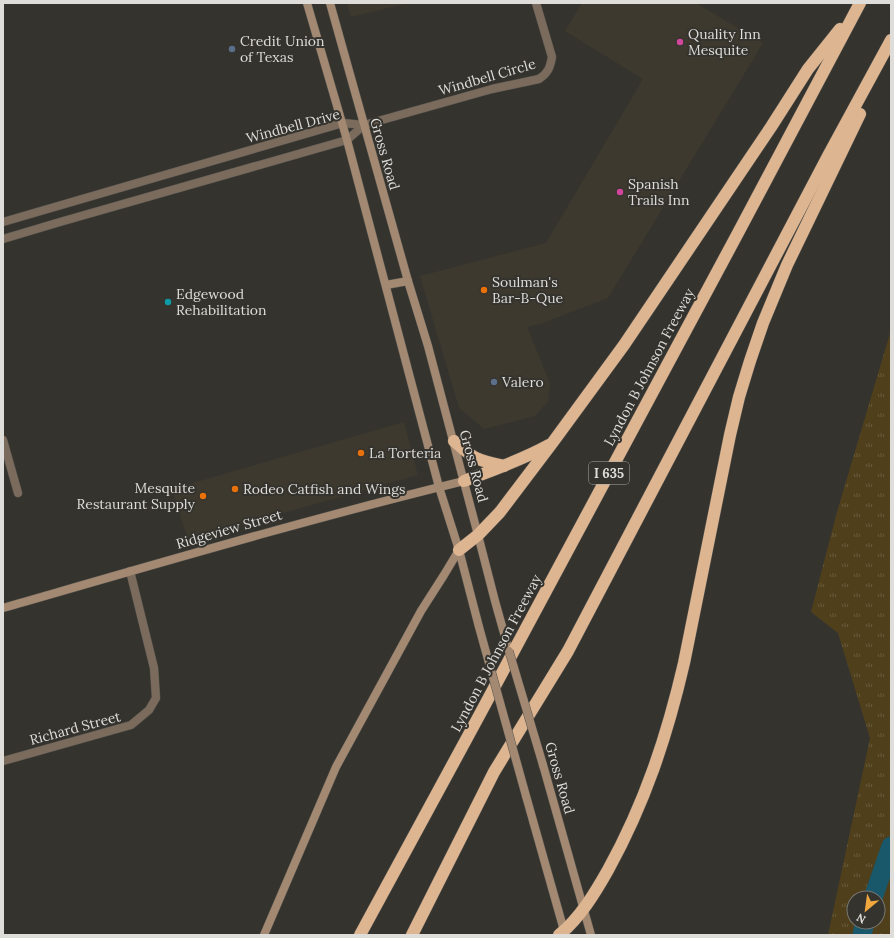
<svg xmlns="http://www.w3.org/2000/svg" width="894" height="938" viewBox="0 0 894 938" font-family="Lora,serif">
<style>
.built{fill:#3e392e}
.grass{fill:url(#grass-tufts);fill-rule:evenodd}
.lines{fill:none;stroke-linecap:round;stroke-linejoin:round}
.river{stroke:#19586a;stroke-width:19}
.street-casing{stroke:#53524d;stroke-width:9}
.secondary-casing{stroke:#53524d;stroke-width:9}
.highway-casing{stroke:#53524d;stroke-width:13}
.street{stroke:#7b6b5c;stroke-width:8}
.secondary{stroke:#a38972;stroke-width:8}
.highway{stroke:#deb591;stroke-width:12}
.secondary-bridge-casing{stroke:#53524d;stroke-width:9;stroke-linecap:butt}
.secondary-bridge{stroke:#a38972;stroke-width:8}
.hotel-dot{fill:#d1479c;stroke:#35332e;stroke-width:1.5}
.service-dot{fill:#5c6f8a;stroke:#35332e;stroke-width:1.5}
.food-dot{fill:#e8710a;stroke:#35332e;stroke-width:1.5}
.culture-dot{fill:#0f9aa8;stroke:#35332e;stroke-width:1.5}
.labels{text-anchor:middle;stroke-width:4;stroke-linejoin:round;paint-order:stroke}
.shield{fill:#35332e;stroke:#abaaa6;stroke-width:1}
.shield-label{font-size:13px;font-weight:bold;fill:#deddda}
.poi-label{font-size:14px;fill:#deddda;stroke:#35332e;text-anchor:start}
.street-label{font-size:14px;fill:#deddda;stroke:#35332e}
</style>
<defs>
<pattern id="grass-tufts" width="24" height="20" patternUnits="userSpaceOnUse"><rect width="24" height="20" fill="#4f3f1b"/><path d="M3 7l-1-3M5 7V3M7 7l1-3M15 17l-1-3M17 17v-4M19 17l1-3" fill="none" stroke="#685a3c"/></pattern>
</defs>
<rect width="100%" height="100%" fill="#35332e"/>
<g class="built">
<polygon points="347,3 409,3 351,17"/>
<polygon points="582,3 696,3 763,43 608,298 540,324 527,327 550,383 548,401 535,416 484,429 459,408 420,276 546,243 643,79 565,31"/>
<polygon points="404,422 418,475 188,540 172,489"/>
</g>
<path class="grass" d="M 891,330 L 891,935 L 828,935 L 870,738 L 838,633 L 811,612 L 837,512 ZM 854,898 L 878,898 L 878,922 L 854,922 Z"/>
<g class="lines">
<g class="river">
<polyline points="873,898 891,846"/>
<polyline points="862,935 865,922"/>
</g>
<defs>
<g id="street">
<path d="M 3,222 L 343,123 L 364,125 L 492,89 L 539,79 C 548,73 550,68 552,57 L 536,3"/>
<polyline points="3,239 60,222 347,140 364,125"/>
<polyline points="3,440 18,493"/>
<polyline points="3,761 131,725 149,710 156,698 154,668 130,571"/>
</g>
<g id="secondary">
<polyline points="307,3 347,140 439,487 459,550 479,627"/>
<polyline points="330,3 408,281 428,346 478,535 495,601 509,651"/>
<polyline points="386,285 408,281"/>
<path d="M 3,608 C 156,564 309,519 464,481"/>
<polyline points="543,765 591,935"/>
<polyline points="526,796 565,934"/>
<polyline points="264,935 336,767 421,611 444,575 459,550"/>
</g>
<g id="highway">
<path d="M 454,441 C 461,447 468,454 476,458 C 485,462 495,464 504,466"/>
<path d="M 464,481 C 493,470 522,460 549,445"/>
<polyline points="459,550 478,535 500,512 553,442 624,345 771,127 808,69 840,29"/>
<polyline points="360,935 480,714 738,233 860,3"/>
<polyline points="412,935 494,772 568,651 828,156 891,40"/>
<path d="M 559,935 C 580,918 595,893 608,870 C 645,803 667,736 684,663 L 730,435 L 739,397 L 750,361 L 763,323 L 787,265 L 860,114"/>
</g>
</defs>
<use href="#street" class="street-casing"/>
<use href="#secondary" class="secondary-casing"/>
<use href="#highway" class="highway-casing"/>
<use href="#street" class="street"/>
<use href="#secondary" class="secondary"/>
<use href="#highway" class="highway"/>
<defs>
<g id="secondary-bridge">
<polyline points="479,627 526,796"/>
<polyline points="509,651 543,765"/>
</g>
</defs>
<use href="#secondary-bridge" class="secondary-bridge-casing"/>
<use href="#secondary-bridge" class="secondary-bridge"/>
</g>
<g class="hotel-dot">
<circle cx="680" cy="42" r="4"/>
<circle cx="620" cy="192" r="4"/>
</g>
<g class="service-dot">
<circle cx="232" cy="49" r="4"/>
<circle cx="494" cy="382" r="4"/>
</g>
<g class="food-dot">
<circle cx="484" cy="290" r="4"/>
<circle cx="361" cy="453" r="4"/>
<circle cx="235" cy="489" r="4"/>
<circle cx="203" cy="496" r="4"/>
</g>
<circle class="culture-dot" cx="168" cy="302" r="4"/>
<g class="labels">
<rect class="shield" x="589" y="462" width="40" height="22" rx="3"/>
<g class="shield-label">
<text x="609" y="478">I 635</text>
</g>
<g class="poi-label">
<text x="688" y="39">Quality Inn<tspan x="688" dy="16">Mesquite</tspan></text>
<text x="240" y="46">Credit Union<tspan x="240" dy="16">of Texas</tspan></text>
<text x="628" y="189">Spanish<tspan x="628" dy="16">Trails Inn</tspan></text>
<text x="492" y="287">Soulman's<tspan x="492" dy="16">Bar-B-Que</tspan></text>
<text x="176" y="299">Edgewood<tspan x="176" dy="16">Rehabilitation</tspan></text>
<text x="502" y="387">Valero</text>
<text x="369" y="458">La Torteria</text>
<text x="195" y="493" text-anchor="end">Mesquite<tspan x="195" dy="16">Restaurant Supply</tspan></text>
<text x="243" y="494">Rodeo Catfish and Wings</text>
</g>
<g class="street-label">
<text transform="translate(487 77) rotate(-16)" y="5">Windbell Circle</text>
<text transform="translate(293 126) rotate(-15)" y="5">Windbell Drive</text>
<text transform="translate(385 154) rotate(74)" y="5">Gross Road</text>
<text transform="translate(649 367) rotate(-62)" y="5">Lyndon B Johnson Freeway</text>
<text transform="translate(474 466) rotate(75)" y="5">Gross Road</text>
<text transform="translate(229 529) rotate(-16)" y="5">Ridgeview Street</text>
<text transform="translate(496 653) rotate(-62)" y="5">Lyndon B Johnson Freeway</text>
<text transform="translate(75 728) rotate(-15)" y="5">Richard Street</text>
<text transform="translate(560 778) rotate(74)" y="5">Gross Road</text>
</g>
</g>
<rect width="894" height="938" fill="none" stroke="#deddda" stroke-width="8"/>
<g transform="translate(866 910) rotate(209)"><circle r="19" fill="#35332e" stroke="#797773"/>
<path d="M0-3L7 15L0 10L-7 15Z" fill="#efa73e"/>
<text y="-6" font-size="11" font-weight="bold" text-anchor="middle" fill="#deddda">N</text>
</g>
</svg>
